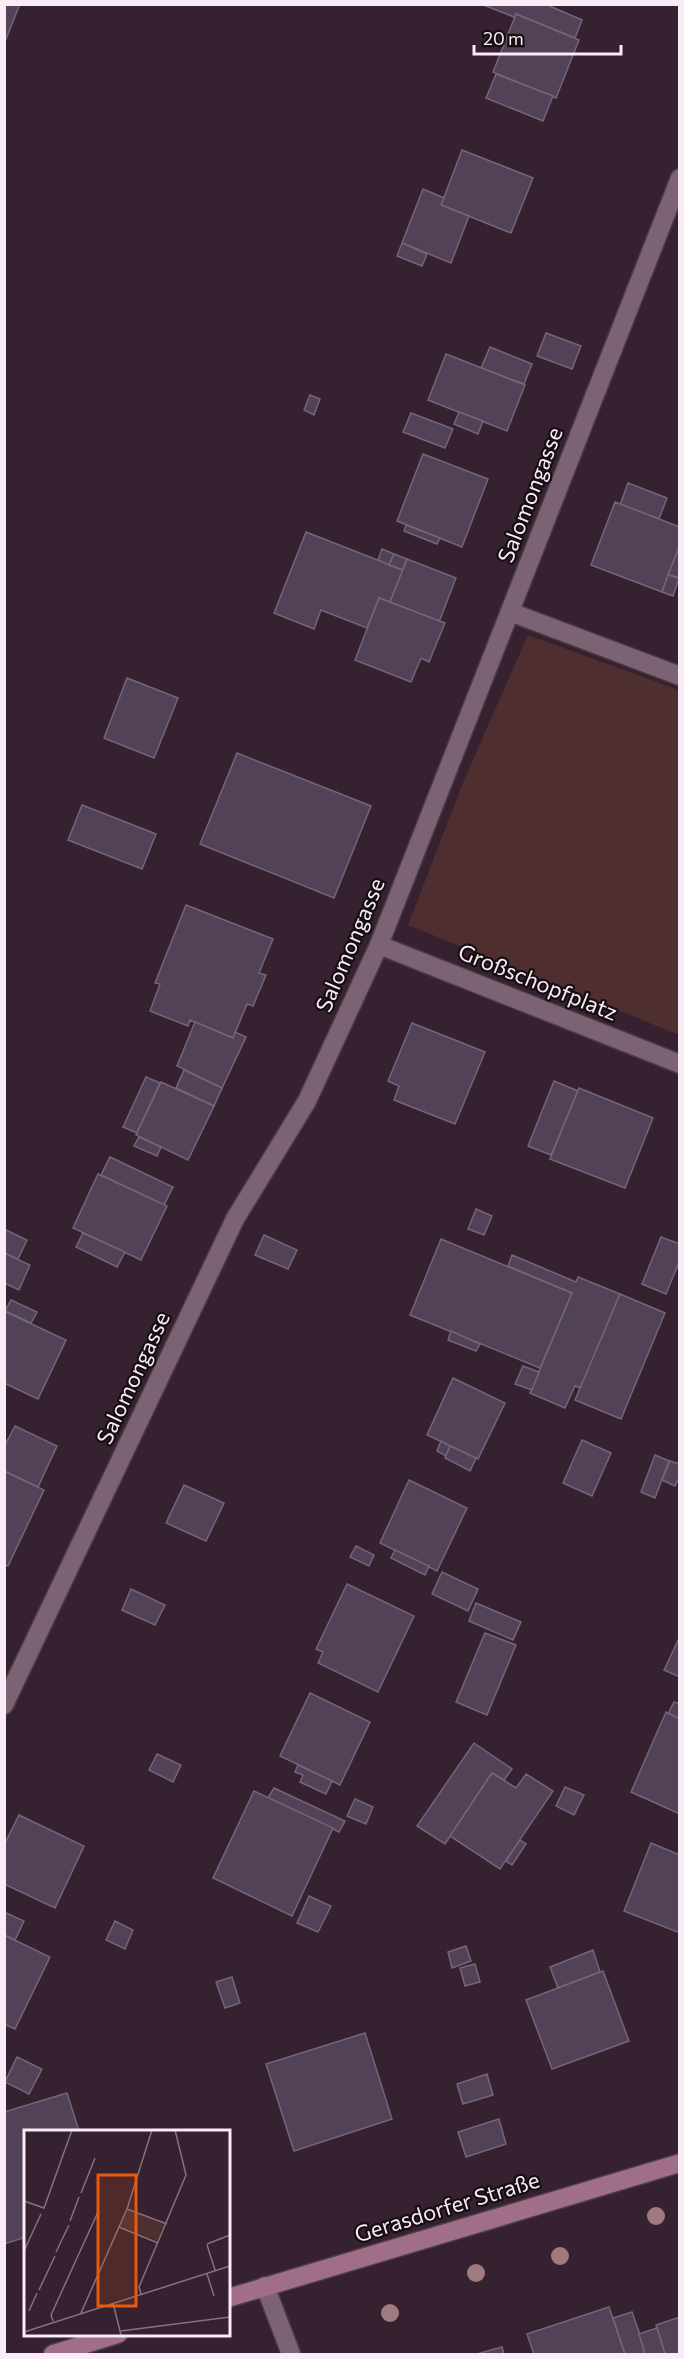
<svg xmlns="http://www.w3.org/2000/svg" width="684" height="2359" viewBox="0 0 684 2359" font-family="Commissioner,sans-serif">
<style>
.green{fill:#4e2e2f}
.building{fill:#514257;stroke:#74657a;stroke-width:1.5}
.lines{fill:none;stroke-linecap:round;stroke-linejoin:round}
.street-casing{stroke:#4d3c48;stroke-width:21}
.secondary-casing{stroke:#4d3c48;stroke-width:21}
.street{stroke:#7b6374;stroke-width:18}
.secondary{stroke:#a06e86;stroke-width:18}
.tree{fill:#9f7b80}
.labels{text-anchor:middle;stroke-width:4.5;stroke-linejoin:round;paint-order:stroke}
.street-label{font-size:22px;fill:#faecf6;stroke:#170e14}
.inset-road{fill:none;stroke:#84727f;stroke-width:1.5}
.view{fill:#e8590c;fill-opacity:0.15;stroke:#e8590c;stroke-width:3}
.inset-edge{fill:none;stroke:#faecf6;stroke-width:3}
</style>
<rect width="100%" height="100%" fill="#35212f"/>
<polygon class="green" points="528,635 679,690 679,1035 408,925 464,780"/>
<g class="building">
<polygon points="4,4 20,4 4,44"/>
<polygon points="481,4 545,4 582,20 575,38 516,14 514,17"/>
<polygon points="516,14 579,40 556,98 493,72"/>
<polygon points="496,74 553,96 543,121 486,98"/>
<polygon points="462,150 533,178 511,233 441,205"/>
<polygon points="423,189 444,198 441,205 469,216 451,263 402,243"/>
<polygon points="402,243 427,254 422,266 397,256"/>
<polygon points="546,333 581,346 572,369 537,356"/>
<polygon points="490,347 532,364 524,384 481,368"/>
<polygon points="446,354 525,385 507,431 428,400"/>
<polygon points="310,395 320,399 314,415 304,410"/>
<polygon points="459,412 483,421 478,434 454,424"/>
<polygon points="411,413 453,429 445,448 403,432"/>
<polygon points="423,454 488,479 462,547 397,521"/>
<polygon points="628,483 667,498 659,519 620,505"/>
<polygon points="615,502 680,527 680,545 662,592 591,565"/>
<polygon points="406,525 440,538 437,544 404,531"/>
<polygon points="306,532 403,570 390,602 379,598 367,628 321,610 314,629 274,613"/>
<polygon points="680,545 680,578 668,575"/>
<polygon points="382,549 394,554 389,565 378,560"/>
<polygon points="394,554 407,559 403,570 389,565"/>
<polygon points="407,559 456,578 439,622 390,602"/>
<polygon points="668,575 679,578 673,596 662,592"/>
<polygon points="379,598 445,623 429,662 421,658 411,682 355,660"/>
<polygon points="127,678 178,698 154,758 104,738"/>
<polygon points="237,753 371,806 334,898 200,844"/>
<polygon points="82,805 156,834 142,869 68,840"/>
<polygon points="186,905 273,939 259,973 266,975 253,1006 247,1004 233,1038 190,1020 188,1026 150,1011 160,984 155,983"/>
<polygon points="195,1022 233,1038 235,1032 246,1037 222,1088 177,1066"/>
<polygon points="412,1023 485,1052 455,1124 394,1100 399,1086 388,1081"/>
<polygon points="184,1070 222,1088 214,1106 176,1088"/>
<polygon points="146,1077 160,1083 137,1133 123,1127"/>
<polygon points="554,1081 578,1091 551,1155 528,1146"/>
<polygon points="161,1082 214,1106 188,1160 136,1135"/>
<polygon points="579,1088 653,1118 625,1188 550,1159"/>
<polygon points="139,1137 161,1147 157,1156 134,1146"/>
<polygon points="110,1157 173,1187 164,1205 101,1175"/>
<polygon points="98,1174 167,1206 141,1260 73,1228"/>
<polygon points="476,1209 492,1216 484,1235 468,1229"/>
<polygon points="4,1229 27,1240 18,1259 4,1253"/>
<polygon points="83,1233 125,1252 117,1267 76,1247"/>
<polygon points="264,1235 297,1250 288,1269 255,1255"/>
<polygon points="661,1237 680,1244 680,1260 666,1294 642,1284"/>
<polygon points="441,1239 572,1293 540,1368 410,1315"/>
<polygon points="4,1253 30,1265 19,1290 4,1283"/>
<polygon points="512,1255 576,1282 578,1277 620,1294 581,1388 575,1386 565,1408 530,1393 572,1293 508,1266"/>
<polygon points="620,1294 665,1313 621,1419 575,1400"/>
<polygon points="11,1300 37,1312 31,1323 5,1311"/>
<polygon points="4,1311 66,1340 38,1399 4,1383"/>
<polygon points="451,1331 480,1344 476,1351 448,1340"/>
<polygon points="523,1366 539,1372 532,1390 515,1384"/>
<polygon points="453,1378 505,1403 478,1459 427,1435"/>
<polygon points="15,1426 57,1446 38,1487 4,1471 4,1447"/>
<polygon points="582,1440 611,1453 592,1496 563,1483"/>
<polygon points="441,1441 450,1446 446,1456 437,1451"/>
<polygon points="450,1446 476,1458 470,1471 445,1458"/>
<polygon points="655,1455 669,1461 655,1498 641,1492"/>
<polygon points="670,1461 680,1464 680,1476 675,1486 662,1480"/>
<polygon points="4,1471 44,1490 8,1566 4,1564"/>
<polygon points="409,1480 467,1508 437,1571 380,1543"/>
<polygon points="184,1485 224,1503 206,1541 166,1523"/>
<polygon points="356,1546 374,1555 369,1566 350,1557"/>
<polygon points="395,1550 429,1566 425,1575 391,1558"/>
<polygon points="442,1572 478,1589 468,1611 432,1594"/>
<polygon points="347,1584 414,1616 378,1692 318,1663 323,1652 316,1649"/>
<polygon points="131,1589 165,1605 155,1625 122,1610"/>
<polygon points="476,1603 521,1622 513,1640 469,1621"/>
<polygon points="485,1633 516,1645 487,1715 456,1702"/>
<polygon points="680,1636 680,1677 664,1670"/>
<polygon points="310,1693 370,1722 340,1785 280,1756"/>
<polygon points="674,1702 680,1704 680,1719 668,1714"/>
<polygon points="666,1712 680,1719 680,1814 631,1792"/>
<polygon points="474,1743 512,1769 504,1780 492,1773 445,1844 417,1826"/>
<polygon points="157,1754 181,1765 173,1782 149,1770"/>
<polygon points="298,1765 332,1781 326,1794 300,1782 303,1775 295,1772"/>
<polygon points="492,1773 516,1788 526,1774 553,1791 500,1869 450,1836"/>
<polygon points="565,1787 584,1795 574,1815 556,1806"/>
<polygon points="274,1788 345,1821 339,1832 268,1798"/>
<polygon points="254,1791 333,1828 292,1916 213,1878"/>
<polygon points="355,1799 373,1807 366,1824 347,1816"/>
<polygon points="19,1815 84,1846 55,1908 4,1884 4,1845"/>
<polygon points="520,1840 526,1844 512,1865 506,1861"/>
<polygon points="651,1843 680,1855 680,1933 624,1911"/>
<polygon points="309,1896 331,1906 318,1932 297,1923"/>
<polygon points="4,1912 24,1921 15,1940 4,1935"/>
<polygon points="115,1921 133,1930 125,1949 106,1940"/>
<polygon points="4,1935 50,1957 15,2029 4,2024"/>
<polygon points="466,1946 471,1961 452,1968 448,1952"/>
<polygon points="593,1950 600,1972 558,1988 550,1967"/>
<polygon points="475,1964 480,1982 465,1986 460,1968"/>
<polygon points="603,1971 629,2041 552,2069 526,2000"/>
<polygon points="232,1977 240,2003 225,2008 216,1982"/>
<polygon points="365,2033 392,2119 294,2151 266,2064"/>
<polygon points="17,2057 42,2069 29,2094 5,2082"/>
<polygon points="487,2074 493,2095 463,2104 457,2084"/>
<polygon points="67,2093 79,2131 26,2131 26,2237 4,2244 4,2112"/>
<polygon points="499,2119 506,2144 466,2157 458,2132"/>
<polygon points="609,2307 625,2354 534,2354 527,2334"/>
<polygon points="632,2312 639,2332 645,2354 625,2354 613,2318"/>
<polygon points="680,2317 680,2354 665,2354 656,2325"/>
<polygon points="657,2328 665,2354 645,2354 639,2334"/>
<polygon points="502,2347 504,2354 477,2354"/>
</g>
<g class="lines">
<defs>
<g id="street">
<polyline points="510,612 680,676"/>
<polyline points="379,945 680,1064"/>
<polyline points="4,1705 235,1219 307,1101 379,945 680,178"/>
<polyline points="265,2286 291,2354"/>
</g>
<g id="secondary">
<polyline points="228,2298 680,2163"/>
<polyline points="53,2354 118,2334"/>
</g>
</defs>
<use href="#street" class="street-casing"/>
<use href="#secondary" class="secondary-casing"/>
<use href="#street" class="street"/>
<use href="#secondary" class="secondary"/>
</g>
<g class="tree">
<circle cx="656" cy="2216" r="9"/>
<circle cx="560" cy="2256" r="9"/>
<circle cx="476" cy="2273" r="9"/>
<circle cx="390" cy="2313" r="9"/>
</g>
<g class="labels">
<g class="street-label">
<text transform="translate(530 495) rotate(-69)" y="8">Salomongasse</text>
<text transform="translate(350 945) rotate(-67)" y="8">Salomongasse</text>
<text transform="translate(538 982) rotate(22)" y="8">Großschopfplatz</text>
<text transform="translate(133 1378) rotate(-65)" y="8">Salomongasse</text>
<text transform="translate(447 2207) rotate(-17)" y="8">Gerasdorfer Straße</text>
</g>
</g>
<g transform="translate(24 2130)">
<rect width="206" height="206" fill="#35212f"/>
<path d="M 104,80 L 140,94 L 133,111 L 97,96 Z" fill="#4e2e2f"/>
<path class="inset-road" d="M 57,63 L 71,28M 0,71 L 20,78 L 48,0M 103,79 L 143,94M 46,91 L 55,67M 95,97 L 134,113M 183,114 L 206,105M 183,115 L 191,140M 0,121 L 17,84M 32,122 L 45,95M 183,144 L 190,166M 15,160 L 31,126M 117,164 L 115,157 L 162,45 L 151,0M 89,173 L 97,205M 5,181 L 13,163M 57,183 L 103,79 L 128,0M 29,191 L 27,185 L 74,82M 97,201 L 206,187M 0,202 L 206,136"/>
<path class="view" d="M 74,45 L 112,45 L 112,176 L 74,176 Z"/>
<rect width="206" height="206" class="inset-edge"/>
</g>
<rect width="684" height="2359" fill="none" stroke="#faecf6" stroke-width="12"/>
<path d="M474 45v9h147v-9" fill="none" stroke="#faecf6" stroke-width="3"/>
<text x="483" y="45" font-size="18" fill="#faecf6" stroke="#170e14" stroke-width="4.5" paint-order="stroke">20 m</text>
</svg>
